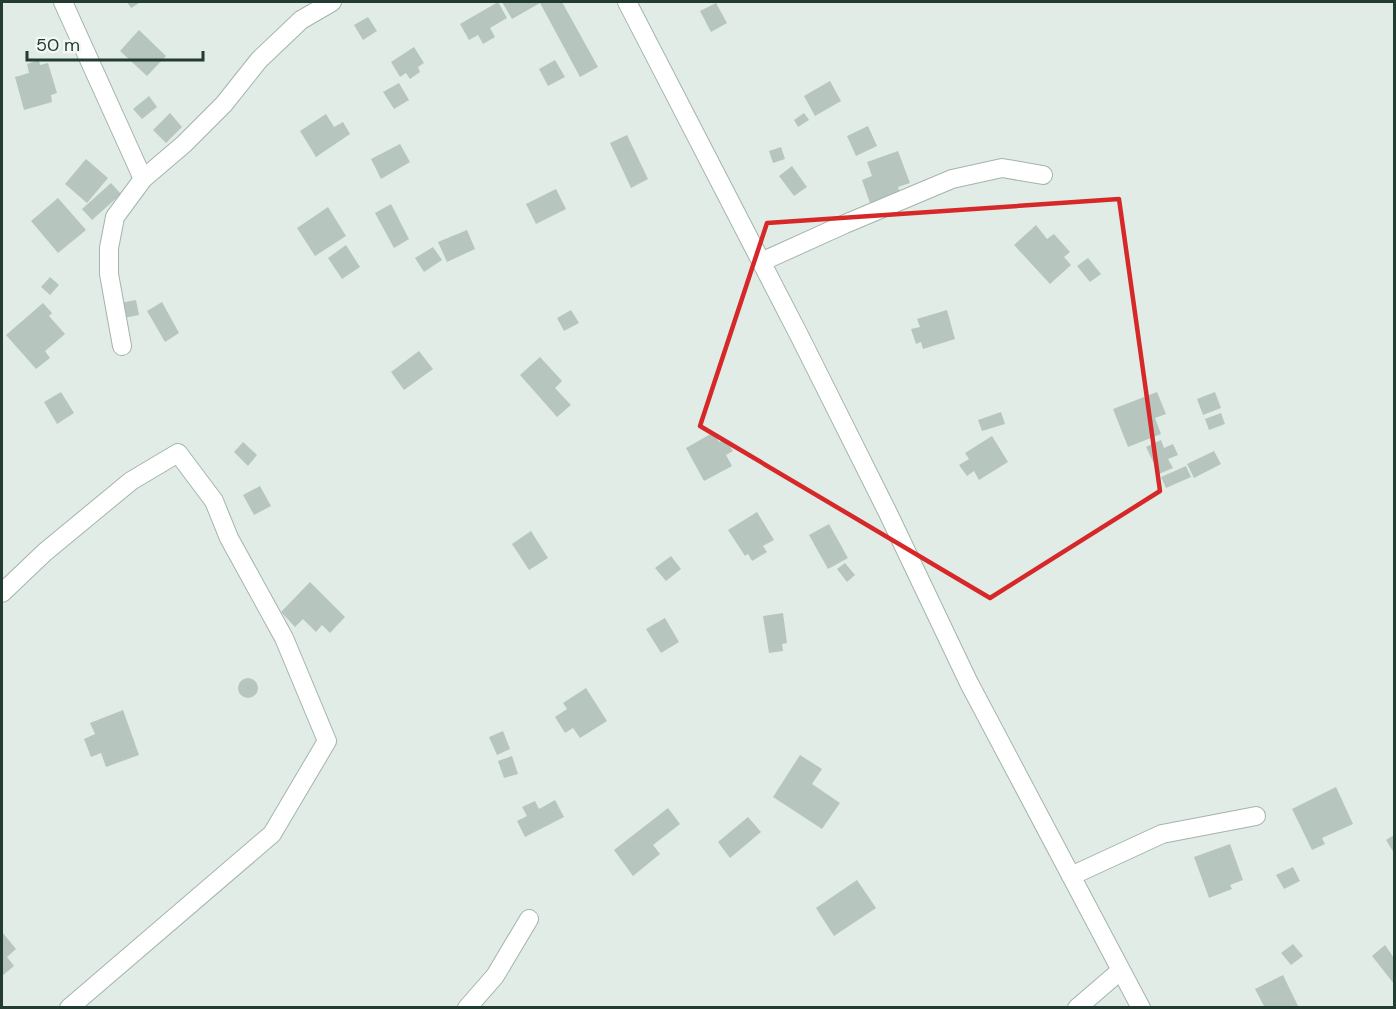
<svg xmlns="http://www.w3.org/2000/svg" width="1396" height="1009" viewBox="0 0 1396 1009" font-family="'DM Sans',sans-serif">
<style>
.building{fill:#b6c6bf}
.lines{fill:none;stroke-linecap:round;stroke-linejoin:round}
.minor-casing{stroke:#a4b4ac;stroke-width:20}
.minor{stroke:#fff;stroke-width:18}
.marked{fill:none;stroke:#d62828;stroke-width:4.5;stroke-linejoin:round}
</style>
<rect width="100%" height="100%" fill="#e1ece6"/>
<g class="building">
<polygon points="127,2 141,2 131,8"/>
<polygon points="498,2 507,18 490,28 495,37 483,44 478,35 469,40 460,24"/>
<polygon points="502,2 562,2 598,67 580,77 540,3 512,19"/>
<polygon points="716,3 727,23 711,32 700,11"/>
<polygon points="368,17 377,31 363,40 354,25"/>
<polygon points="139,30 166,56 147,76 120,51"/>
<polygon points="414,47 424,63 418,67 420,72 410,79 406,73 400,77 391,62"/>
<polygon points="39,60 40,65 48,63 57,93 51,95 52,102 24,110 15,77 29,73 27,64"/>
<polygon points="555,60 565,77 548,86 539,69"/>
<polygon points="830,81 841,101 815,116 804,96"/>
<polygon points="399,83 409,100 394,109 383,92"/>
<polygon points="149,96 157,107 142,119 133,109"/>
<polygon points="170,113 182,127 166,143 153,130"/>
<polygon points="804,113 809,120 798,127 794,120"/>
<polygon points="326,114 334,127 343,122 350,134 316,157 300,131"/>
<polygon points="868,126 877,146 856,156 847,136"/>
<polygon points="627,135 648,179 631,188 610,143"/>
<polygon points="400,144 410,162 381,179 371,159"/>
<polygon points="781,147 785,159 773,163 769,151"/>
<polygon points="898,151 910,183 898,187 901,196 871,206 862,180 872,176 867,162"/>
<polygon points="86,159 108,178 87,203 65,184"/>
<polygon points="792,166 807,187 794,196 779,176"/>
<polygon points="111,183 121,194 92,220 82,209"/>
<polygon points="556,189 566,209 536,224 526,204"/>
<polygon points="58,198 86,230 58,253 31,221"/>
<polygon points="391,204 409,239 394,248 375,213"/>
<polygon points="328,207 346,236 315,256 297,228"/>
<polygon points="1036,225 1047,239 1054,234 1070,252 1064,257 1071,265 1050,284 1014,245"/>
<polygon points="467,230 475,249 447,262 438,242"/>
<polygon points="346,245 360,267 342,279 328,258"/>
<polygon points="433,247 442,260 424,272 415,258"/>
<polygon points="1088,258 1101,274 1090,282 1077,266"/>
<polygon points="50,277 59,285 50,295 41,287"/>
<polygon points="136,300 139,315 123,318 120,303"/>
<polygon points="162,302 179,333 165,342 147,311"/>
<polygon points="43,303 52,313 49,316 65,334 45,351 50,358 36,369 6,335"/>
<polygon points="571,310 579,323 564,331 557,318"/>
<polygon points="947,310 955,339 923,349 921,342 916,344 911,329 920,327 917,319"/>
<polygon points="419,351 433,369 404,390 391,372"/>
<polygon points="540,357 562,381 555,388 571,405 557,417 520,375"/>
<polygon points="61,392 74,413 57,424 44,402"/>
<polygon points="1157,392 1166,414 1155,418 1161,434 1128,447 1113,409"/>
<polygon points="1215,392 1221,408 1203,415 1197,399"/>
<polygon points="1001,412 1005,424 982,431 978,420"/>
<polygon points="1221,413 1225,424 1209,430 1205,419"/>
<polygon points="714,432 719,442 725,439 733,451 726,455 732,466 704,481 686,448"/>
<polygon points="992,436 1008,462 979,480 974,471 967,476 959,465 969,459 965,453"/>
<polygon points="1161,440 1164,448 1173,444 1178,455 1168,459 1173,468 1159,474 1146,447"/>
<polygon points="243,442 257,455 248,466 234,452"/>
<polygon points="1214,451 1221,464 1194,478 1187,464"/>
<polygon points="1186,466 1191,477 1166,488 1161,477"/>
<polygon points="260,486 271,506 254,515 243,495"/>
<polygon points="757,512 774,540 763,546 767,552 752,561 748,554 745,556 728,530"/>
<polygon points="829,524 848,558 828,569 809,535"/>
<polygon points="531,531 548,558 529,570 512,544"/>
<polygon points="671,556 681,569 666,581 655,568"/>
<polygon points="845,563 855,575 847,582 837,569"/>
<polygon points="310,582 345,617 330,633 322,625 316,632 303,619 295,627 281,612"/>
<polygon points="783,613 787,643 782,644 783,651 769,653 763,616"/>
<polygon points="665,618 679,642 661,653 646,629"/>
<circle cx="248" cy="688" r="10"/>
<polygon points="586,688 607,721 580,738 573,728 565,733 555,717 567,709 563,703"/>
<polygon points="123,710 139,755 106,767 101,753 91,757 84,739 95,734 90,723"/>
<polygon points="503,731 510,749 497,755 489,737"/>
<polygon points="800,755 822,769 812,784 840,803 822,829 773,797"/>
<polygon points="512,756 518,774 504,778 498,761"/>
<polygon points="1336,787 1353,824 1322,838 1325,844 1312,850 1292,809"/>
<polygon points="555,800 564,817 525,837 517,821 527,816 522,807 535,801 539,809"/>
<polygon points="668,808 680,824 653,845 660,854 633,876 614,850"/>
<polygon points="748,817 761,832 730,858 718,842"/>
<polygon points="1394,835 1394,853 1386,840"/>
<polygon points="1230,844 1243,880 1230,885 1232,889 1209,898 1194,857"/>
<polygon points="1293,867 1300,881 1284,889 1276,875"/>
<polygon points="857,880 876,908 834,936 816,908"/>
<polygon points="2,932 16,949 7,957 14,966 2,976"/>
<polygon points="1293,944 1303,956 1291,965 1281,953"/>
<polygon points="1385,945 1394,958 1394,984 1372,956"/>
<polygon points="1283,975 1299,1008 1265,1008 1255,989"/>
</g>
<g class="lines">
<defs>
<g id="minor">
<polyline points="63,2 143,179"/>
<polyline points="627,2 799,335 888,513 969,683 1141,1008"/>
<polyline points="761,262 845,224 952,179 1002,168 1043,175"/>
<polyline points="122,346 109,274 109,248 115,217 143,179 184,144 224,104 259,60 301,20 332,2"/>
<polyline points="2,593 45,552 131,481 178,453 214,501 229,538 284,638 327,741 272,834 69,1008"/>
<polyline points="1071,876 1162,834 1256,816"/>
<polyline points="467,1008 495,976 529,919"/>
<polyline points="1077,1008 1120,971"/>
</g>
</defs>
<use href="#minor" class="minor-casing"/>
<use href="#minor" class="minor"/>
</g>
<path class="marked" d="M 1119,199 L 1160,491 L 990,598 L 700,426 L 767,223 Z"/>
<rect width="1396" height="1009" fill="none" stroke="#223c32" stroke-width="6"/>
<path d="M27 51v9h176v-9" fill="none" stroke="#223c32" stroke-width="3"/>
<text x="36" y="51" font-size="18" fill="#223c32" stroke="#f2f8f4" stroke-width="4.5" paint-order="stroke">50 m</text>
</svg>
